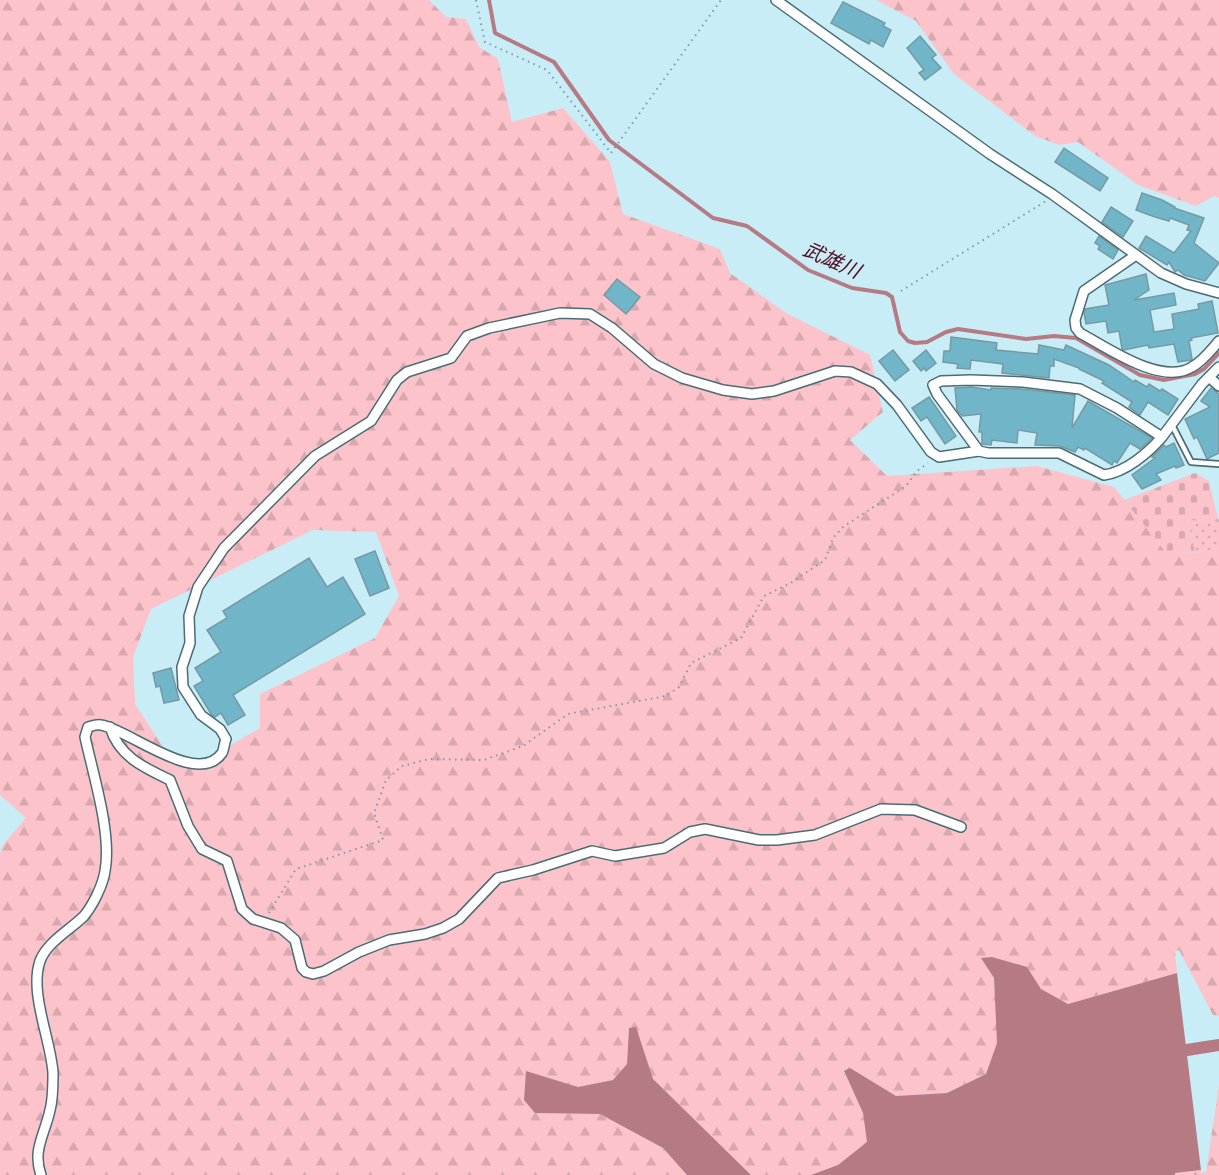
<svg xmlns="http://www.w3.org/2000/svg" width="1219" height="1175" viewBox="0 0 1219 1175" font-family="Montserrat,'Noto Sans JP',sans-serif">
<style>
.grass{fill:url(#grass-dots)}
.forest{fill:url(#forest-firs);fill-rule:evenodd}
.cemetery{fill:url(#cemetery-stones)}
.water{fill:#b67a83}
.lines{fill:none;stroke-linecap:round;stroke-linejoin:round}
.stream{stroke:#b67a83;stroke-width:4}
.canal{stroke:#b67a83;stroke-width:12}
.building{fill:#70b6c8;stroke:#7699a2;stroke-width:1.5}
.lane-casing{stroke:#4a6c75;stroke-width:8}
.street-casing{stroke:#4a6c75;stroke-width:12}
.path{stroke:#809ba3;stroke-width:2;stroke-dasharray:1.5 4.5;stroke-linecap:butt}
.lane{stroke:#fff;stroke-width:4.5}
.street{stroke:#fff;stroke-width:9}
.labels{text-anchor:middle;stroke-width:6;stroke-linejoin:round;paint-order:stroke}
.water-label{font-size:20px;font-style:italic;fill:#540a20;stroke:#c8edf7}
</style>
<defs>
<pattern id="grass-dots" width="8" height="8" patternUnits="userSpaceOnUse" patternTransform="scale(1.5)"><rect width="8" height="8" fill="#fcc3ca"/><path d="M2 2h.1M6 6h.1" fill="none" stroke="#d8a8ae" stroke-width="1.8" stroke-linecap="round"/></pattern>
<pattern id="forest-firs" width="22" height="20" patternUnits="userSpaceOnUse" patternTransform="scale(1.5)"><rect width="22" height="20" fill="#fcc3ca"/><path d="M5 1l3.5 6h-7zM16 11l3.5 6h-7z" fill="#d8a8ae"/></pattern>
<pattern id="cemetery-stones" width="16" height="16" patternUnits="userSpaceOnUse" patternTransform="scale(1.5)"><rect width="16" height="16" fill="#fcc3ca"/><path d="M2 7V4a2 2 0 0 1 4 0v3zM10 15v-3a2 2 0 0 1 4 0v3z" fill="#d8a8ae"/></pattern>
</defs>
<rect width="100%" height="100%" fill="#c8edf7"/>
<polygon class="grass" points="1188,520 1219,522 1219,548 1195,553"/>
<g class="forest">
<path d="M 0,0 L 429,0 L 446,17 L 466,19 L 479,47 L 498,59 L 512,122 L 563,108 L 610,162 L 623,214 L 720,249 L 730,273 L 786,313 L 870,355 L 883,412 L 850,440 L 887,476 L 1037,466 L 1114,487 L 1165,551 L 1195,553 L 1219,548 L 1219,1016 L 1213,1015 L 1179,950 L 1175,951 L 1177,973 L 1068,1004 L 1041,989 L 1027,967 L 982,959 L 994,978 L 998,1043 L 986,1074 L 947,1093 L 896,1096 L 844,1072 L 863,1113 L 867,1142 L 838,1165 L 811,1175 L 751,1175 L 653,1079 L 629,1028 L 627,1064 L 613,1080 L 578,1087 L 526,1072 L 535,1113 L 600,1114 L 663,1148 L 687,1175 L 0,1175 L 0,854 L 2,846 L 26,818 L 0,795 ZM 313,530 L 376,532 L 399,596 L 375,638 L 260,694 L 260,728 L 204,761 L 165,750 L 135,704 L 133,657 L 151,609 Z"/>
<polygon points="876,0 1219,0 1219,198 1214,196 1196,206 1138,185 1078,142 1059,145 1035,136 954,74 916,21"/>
<polygon points="1219,1085 1219,1175 1175,1175 1175,1173 1201,1170 1201,1173 1206,1172"/>
</g>
<polygon class="cemetery" points="1195,473 1209,481 1219,522 1188,520 1195,553 1165,551 1124,500"/>
<g class="water">
<polygon points="992,957 1027,967 1041,989 1068,1004 1177,973 1201,1170 1175,1173 1175,1175 811,1175 838,1165 867,1142 863,1113 844,1071 850,1068 896,1096 947,1093 986,1074 997,1043 994,978 981,958"/>
<polygon points="636,1027 653,1079 751,1175 687,1175 663,1148 600,1114 535,1113 524,1100 526,1071 578,1087 613,1080 627,1064 629,1028"/>
</g>
<g class="lines">
<polyline class="stream" points="489,0 495,33 554,62 609,140 713,218 747,226 808,270 852,288 886,293 892,297 900,332 908,341 915,343 927,342 946,332 958,329 1026,339 1054,336 1076,338 1140,375 1164,380 1195,374 1204,369 1219,353"/>
<polyline class="canal" points="1187,1050 1219,1045"/>
</g>
<g class="building">
<polygon points="843,2 885,23 883,26 891,30 883,47 871,40 869,44 831,23"/>
<polygon points="920,36 936,55 932,58 941,68 925,80 919,73 924,70 907,48"/>
<polygon points="1064,148 1108,178 1100,191 1055,162"/>
<polygon points="1142,193 1162,200 1175,207 1174,208 1204,218 1194,243 1219,263 1205,281 1184,275 1178,270 1175,272 1169,262 1167,265 1139,248 1146,236 1174,253 1191,231 1187,230 1189,225 1170,218 1169,221 1155,217 1136,210"/>
<polygon points="1111,207 1133,221 1123,237 1102,222"/>
<polygon points="1099,236 1118,250 1113,259 1098,249 1100,246 1095,243"/>
<polygon points="1146,274 1149,290 1134,300 1174,293 1176,305 1150,310 1154,332 1174,329 1172,314 1199,309 1198,304 1212,301 1218,333 1191,338 1192,340 1189,341 1192,359 1191,360 1178,362 1174,344 1149,348 1148,345 1124,350 1122,349 1119,331 1108,333 1106,321 1086,324 1084,313 1085,309 1109,305 1105,285"/>
<polygon points="617,279 640,297 626,314 604,295"/>
<polygon points="951,337 997,343 996,350 1038,354 1039,345 1064,350 1066,345 1109,365 1134,382 1135,380 1147,387 1149,384 1160,391 1162,389 1178,399 1168,415 1148,402 1140,415 1129,407 1132,402 1102,383 1104,381 1079,369 1079,368 1054,359 1054,366 1050,366 1049,378 1002,373 1003,364 971,360 970,369 957,368 958,364 943,362 944,351 950,351"/>
<polygon points="893,350 909,370 895,381 879,361"/>
<polygon points="926,350 936,363 926,371 924,368 921,371 913,361"/>
<polygon points="971,387 991,390 991,388 1022,389 1075,395 1072,428 1088,401 1152,438 1140,449 1130,443 1117,463 1114,461 1112,465 1085,448 1084,450 1078,447 1075,452 1060,446 1035,445 1037,433 1018,430 1017,443 992,440 991,445 982,444 982,432 979,432 981,414 962,416 957,410 955,388"/>
<polygon points="1211,388 1219,394 1219,453 1207,459 1197,437 1194,439 1185,419 1210,407 1201,401"/>
<polygon points="929,397 956,436 945,444 927,417 921,421 912,408"/>
<polygon points="1174,443 1184,465 1176,468 1175,466 1156,474 1161,480 1142,489 1132,475 1155,458 1152,457 1164,445 1166,447"/>
<polygon points="375,551 389,588 370,596 355,559"/>
<polygon points="309,558 327,587 343,577 365,614 233,695 245,715 228,725 221,713 215,717 211,714 194,686 203,681 195,668 221,652 207,630 227,618 223,611"/>
<polygon points="171,668 179,700 164,703 160,686 156,687 153,673"/>
</g>
<g class="lines">
<defs>
<polyline id="lane" points="1172,425 1191,462 1219,464"/>
<g id="street">
<polyline points="776,0 990,154 1052,194 1161,273 1186,284 1219,293"/>
<path d="M 1136,255 L 1084,291 L 1075,320 L 1076,328 L 1080,333 C 1108,348 1161,386 1192,367 C 1203,361 1211,350 1219,341"/>
<polyline points="1209,377 1219,386"/>
<path d="M 1162,437 C 1148,453 1126,472 1104,475 L 1059,453 L 988,453 L 979,451 L 937,394 L 933,385 L 941,381 L 971,380 L 1023,382 L 1080,389 L 1117,408 L 1162,437 L 1202,384 L 1219,367"/>
<path d="M 110,727 C 119,757 145,768 170,780 L 188,826 L 202,849 L 227,861 L 242,909 L 253,919 L 281,928 L 295,940 L 302,968 L 306,972 L 313,974 L 324,971 L 359,952 L 389,940 L 425,934 L 443,928 L 459,919 L 498,878 L 533,870 L 592,851 L 615,856 L 664,848 L 690,832 L 705,829 L 759,840 L 777,840 L 815,835 L 881,809 L 915,810 L 961,827"/>
<path d="M 41,1175 C 32,1150 45,1134 50,1110 C 53,1099 53,1084 53,1073 C 51,1040 29,993 40,961 C 47,942 70,930 84,916 C 93,905 103,885 105,871 C 112,834 93,774 85,737 L 88,727 C 92,726 96,724 101,725 C 128,729 198,788 222,753 C 224,750 224,743 226,739 L 220,729 L 201,715 L 183,687 L 182,667 L 190,643 L 189,616 L 198,587 L 224,548 L 315,456 L 371,421 L 397,380 L 407,372 L 451,358 L 467,336 L 489,328 L 560,313 L 590,314 L 612,328 L 654,364 L 682,378 L 723,390 L 752,394 L 774,391 L 835,371 L 851,372 L 877,384 L 897,405 L 931,452 L 939,457 L 979,451"/>
</g>
</defs>
<use href="#lane" class="lane-casing"/>
<use href="#street" class="street-casing"/>
<g class="path">
<polyline points="476,0 485,42 547,70 611,153 721,0"/>
<polyline points="901,291 1046,201"/>
<polyline points="269,913 296,869 383,840 374,813 386,780 402,766 429,759 484,760 523,746 568,714 666,696 679,687 691,663 741,638 764,596 789,584 825,560 833,538 843,527 906,486 917,471 928,463"/>
</g>
<use href="#lane" class="lane"/>
<use href="#street" class="street"/>
</g>
<g class="labels">
<g class="water-label">
<text transform="translate(832 260) rotate(24)" y="7">武雄川</text>
</g>
</g>
</svg>
